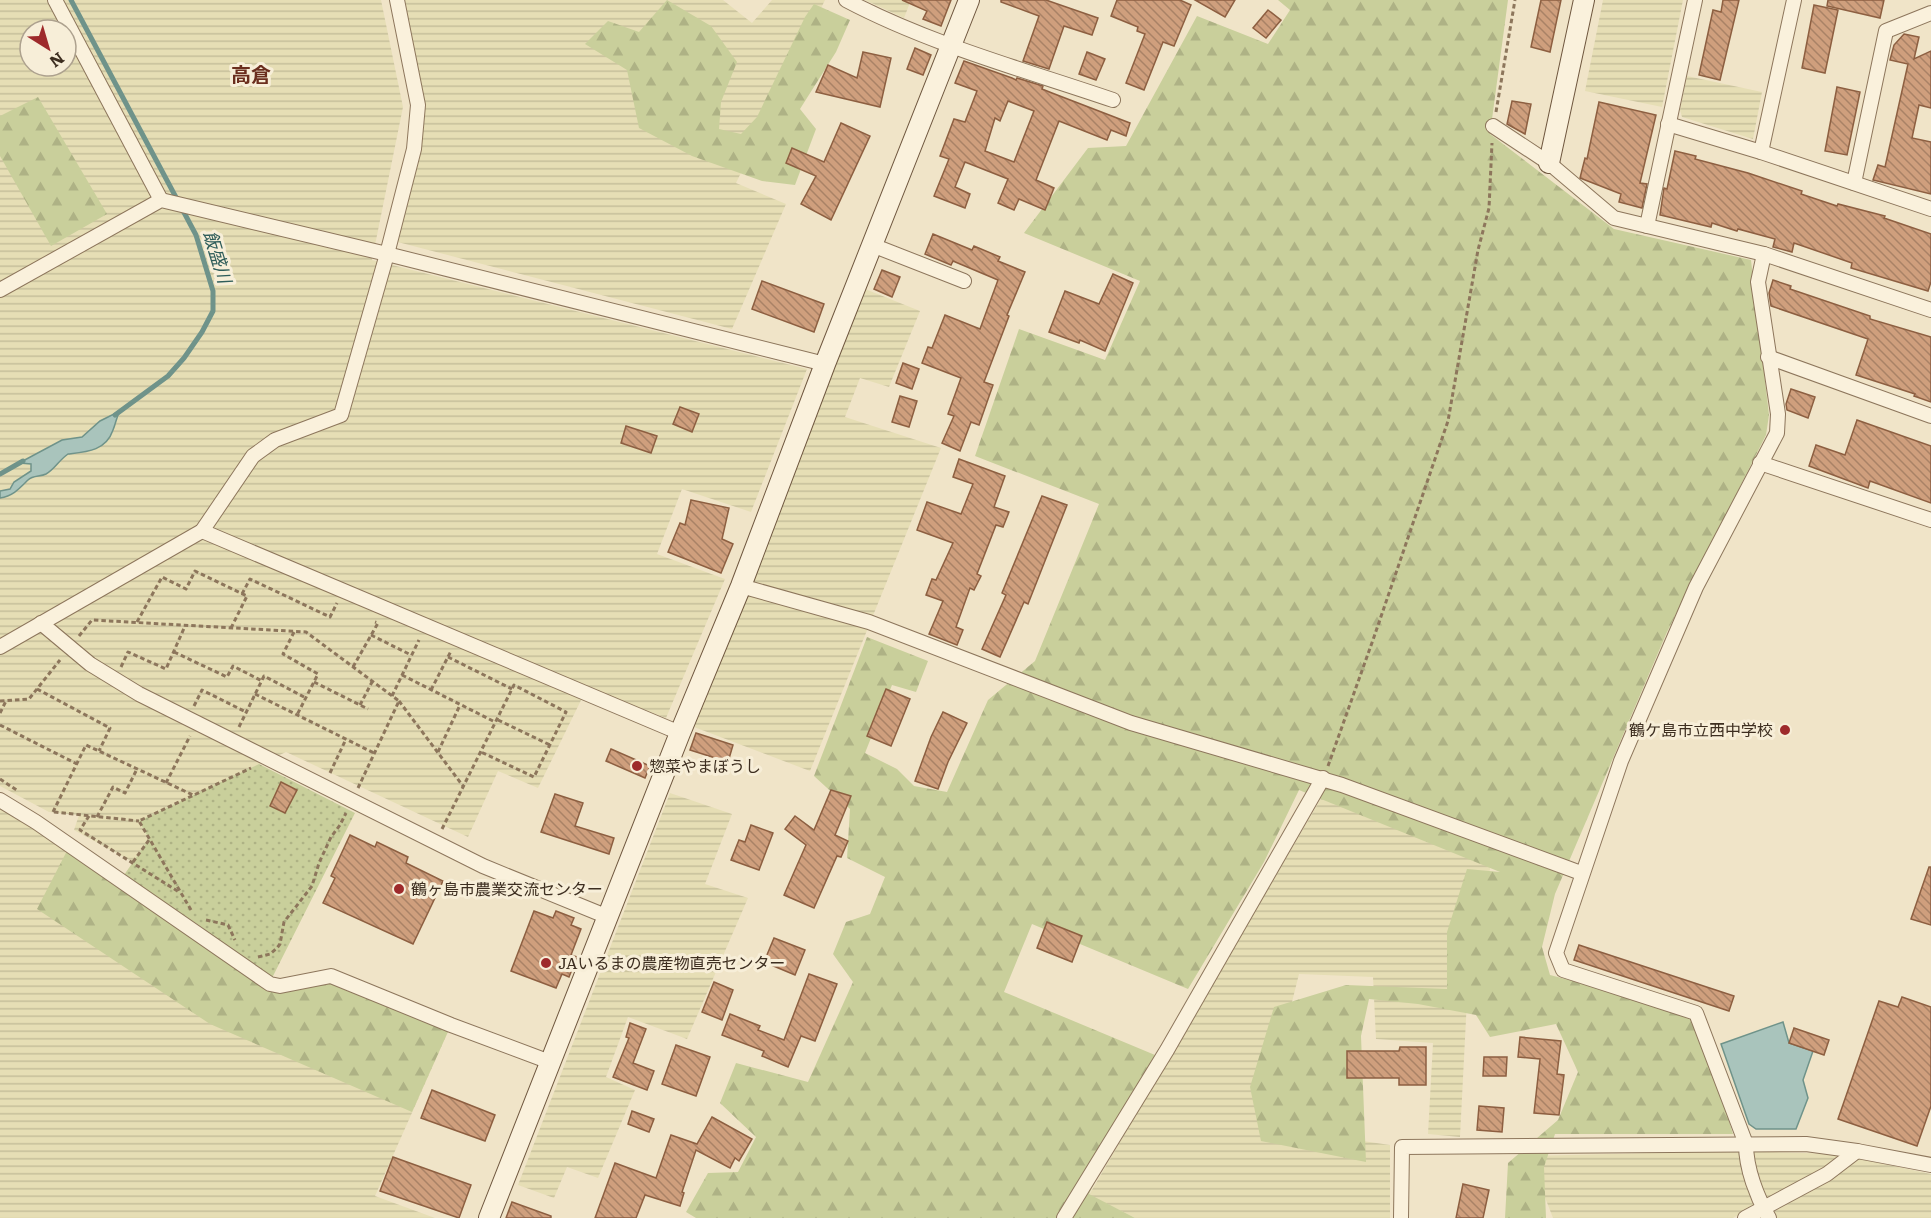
<svg xmlns="http://www.w3.org/2000/svg" width="1931" height="1218" viewBox="0 0 1931 1218" font-family="Literata,'Noto Sans JP',serif">
<style>
.farmland{fill:url(#farmland-rules);fill-rule:evenodd}
.forest{fill:url(#forest-firs)}
.park{fill:url(#park-dots)}
.water{fill:#a9c4bc;stroke:#6f938a;stroke-width:1.5}
.lines{fill:none;stroke-linecap:round;stroke-linejoin:round}
.stream{stroke:#6f938a;stroke-width:5}
.building{fill:url(#building-back-hatch);stroke:#8d5f41;stroke-width:1.5;fill-rule:evenodd}
.street-casing{stroke:#8d765c;stroke-width:16}
.secondary-casing{stroke:#6f573f;stroke-width:22}
.path{stroke:#8d765c;stroke-width:3;stroke-dasharray:4.5 3;stroke-linecap:butt}
.street{stroke:#faf1dc;stroke-width:14}
.secondary{stroke:#faf1dc;stroke-width:20}
.poi-dot{fill:#9e2a2b;stroke:#f7eed8;stroke-width:2}
.labels{text-anchor:middle;stroke-width:6;stroke-linejoin:round;paint-order:stroke}
.poi-label{font-size:16px;fill:#3d2e20;stroke:#f7eed8;text-anchor:start}
.water-label{font-size:18px;font-style:italic;fill:#2f5d5a;stroke:#f7eed8}
.quarter-label{font-size:20px;font-weight:bold;fill:#6b2e1e;stroke:#f7eed8}
</style>
<defs>
<pattern id="farmland-rules" width="6" height="5" patternUnits="userSpaceOnUse" patternTransform="scale(1.5)"><rect width="6" height="5" fill="#e6deb5"/><path d="M0 2.5h6" fill="none" stroke="#c6bf9b"/></pattern>
<pattern id="forest-firs" width="22" height="20" patternUnits="userSpaceOnUse" patternTransform="scale(1.5)"><rect width="22" height="20" fill="#c9cf9b"/><path d="M5 1l3.5 6h-7zM16 11l3.5 6h-7z" fill="#aeb285"/></pattern>
<pattern id="park-dots" width="8" height="8" patternUnits="userSpaceOnUse" patternTransform="scale(1.5)"><rect width="8" height="8" fill="#c9cf9b"/><path d="M2 2h.1M6 6h.1" fill="none" stroke="#aeb285" stroke-width="1.8" stroke-linecap="round"/></pattern>
<pattern id="building-back-hatch" width="6" height="6" patternUnits="userSpaceOnUse" patternTransform="scale(1.5)"><rect width="6" height="6" fill="#cf9f7d"/><path d="M-1 5l2 2M0 0l6 6M5-1l2 2" fill="none" stroke="#a98266"/></pattern>
</defs>
<rect width="100%" height="100%" fill="#f0e4c8"/>
<g class="farmland">
<path d="M 0,0 L 381,0 L 403,107 L 372,260 L 807,369 L 751,512 L 682,489 L 657,554 L 725,579 L 666,718 L 587,688 L 538,788 L 498,771 L 468,837 L 286,752 L 139,821 L 149,839 L 133,862 L 74,830 L 79,815 L 49,812 L 0,786 ZM 30,30 L 66,30 L 66,66 L 30,66 Z"/>
<polygon points="397,0 723,0 752,23 772,0 825,0 736,183 786,204 732,329 390,240 418,105"/>
<polygon points="865,0 911,0 904,18"/>
<polygon points="1603,0 1683,0 1662,107 1585,91"/>
<polygon points="1687,76 1762,92 1753,139 1682,117 1680,110"/>
<polygon points="865,289 920,311 889,387 860,378 845,417 941,448 810,771 694,727"/>
<polygon points="1326,790 1492,859 1468,980 1460,1137 1428,1134 1433,1043 1376,1039 1373,977 1299,974 1261,1126 1390,1145 1390,1218 1135,1218 1089,1195"/>
<polygon points="670,793 732,814 705,884 748,898 687,1039 628,1017 606,1077 635,1090 598,1178 567,1167 554,1198 518,1185"/>
<polygon points="0,800 269,984 451,1025 375,1196 435,1218 0,1218"/>
<polygon points="1732,1151 1838,1154 1931,1174 1931,1218 1776,1218 1768,1204 1751,1207 1733,1218 1553,1218 1529,1156"/>
</g>
<g class="forest">
<polygon points="667,0 711,26 737,62 721,102 719,129 741,134 757,117 805,17 814,4 850,20 836,52 800,109 816,129 795,185 762,181 692,156 639,128 627,70 585,44 608,21 639,32"/>
<polygon points="1278,0 1508,0 1490,134 1614,229 1751,260 1769,415 1766,435 1667,632 1555,894 1542,947 1550,975 1696,1013 1733,1134 1555,1134 1544,1167 1546,1218 1505,1218 1508,1163 1558,1120 1578,1072 1556,1024 1490,1037 1476,1015 1418,1004 1369,999 1361,1036 1366,1162 1261,1141 1250,1087 1274,1007 1346,985 1447,989 1447,932 1467,869 1500,872 1299,790 1264,862 1188,989 1032,924 1004,992 1155,1055 1089,1194 1135,1218 696,1218 686,1212 708,1173 738,1172 756,1137 720,1103 736,1063 808,1082 853,982 833,954 846,922 870,914 885,877 847,858 850,809 814,776 867,637 928,661 916,692 892,685 865,753 897,769 914,786 947,792 988,700 1035,661 1099,504 975,456 1019,329 1105,360 1140,281 1024,233 1088,148 1126,146 1197,16 1268,44 1290,10"/>
<polygon points="38,97 107,214 51,246 0,156 0,116"/>
<polygon points="70,845 270,984 331,976 451,1025 412,1112 210,1024 37,909"/>
</g>
<polygon class="park" points="259,764 355,813 271,980 200,926 124,875 149,839 139,821"/>
<g class="water">
<path d="M 120,411 C 116,418 116,423 113,430 C 106,451 86,452 68,454 C 59,460 55,469 46,474 C 40,477 33,475 28,480 C 19,489 13,496 0,498 L 0,491 L 10,489 L 14,482 L 31,471 L 31,464 L 19,463 L 62,440 L 82,437 L 100,421 Z"/>
<polygon points="1783,1022 1789,1043 1813,1051 1803,1080 1808,1098 1796,1129 1756,1129 1749,1124 1721,1044"/>
</g>
<g class="lines">
<g class="stream">
<polyline points="71,0 196,235 213,291 213,311 202,332 184,358 168,376 115,415"/>
<polyline points="0,474 23,461"/>
</g>
</g>
<g class="building">
<polygon points="902,0 951,0 941,26 923,19 927,11"/>
<polygon points="1001,0 1046,0 1098,18 1092,35 1064,26 1049,69 1023,61 1039,16 1001,2"/>
<polygon points="1117,0 1180,0 1191,5 1174,46 1163,42 1144,90 1126,83 1145,34 1137,31 1138,27 1111,16"/>
<polygon points="1195,0 1235,0 1225,17"/>
<polygon points="1541,0 1561,0 1550,52 1531,47"/>
<polygon points="1723,0 1739,0 1720,80 1699,75 1713,10 1721,12"/>
<polygon points="1828,0 1884,0 1880,18 1827,6"/>
<polygon points="1814,5 1838,10 1825,73 1802,68"/>
<polygon points="1268,10 1281,20 1266,38 1253,28"/>
<polygon points="1904,34 1919,37 1914,59 1931,51 1931,108 1919,105 1912,138 1931,142 1931,194 1873,180 1878,165 1885,167 1908,64 1890,60 1894,45"/>
<polygon points="915,48 931,55 923,75 907,69"/>
<polygon points="863,52 891,58 880,107 816,92 828,65 857,78"/>
<polygon points="1087,52 1105,59 1096,80 1079,74"/>
<path d="M 964,61 L 1012,78 L 1016,80 L 1017,78 L 1043,86 L 1042,89 L 1052,93 L 1130,123 L 1126,136 L 1111,130 L 1107,140 L 1059,121 L 1036,180 L 1054,188 L 1045,210 L 1019,199 L 1014,210 L 998,203 L 1008,179 L 965,162 L 955,187 L 970,194 L 965,208 L 934,196 L 949,159 L 940,156 L 954,119 L 965,122 L 977,91 L 955,83 ZM 1008,101 L 1034,111 L 1014,162 L 985,151 L 995,118 L 1000,121 Z"/>
<polygon points="1837,87 1860,92 1847,155 1825,151"/>
<polygon points="1512,101 1531,104 1525,134 1507,124"/>
<polygon points="1599,102 1656,115 1640,183 1647,184 1642,208 1619,202 1621,194 1580,178 1585,158 1587,159"/>
<polygon points="841,123 870,136 831,220 801,204 816,176 786,163 792,148 824,162"/>
<polygon points="1675,151 1696,156 1695,159 1748,173 1802,191 1801,194 1837,206 1838,204 1885,216 1884,218 1931,234 1931,282 1928,291 1851,268 1852,263 1794,243 1792,252 1773,247 1775,239 1738,229 1737,231 1712,223 1711,227 1660,215 1664,188 1667,189"/>
<polygon points="933,234 972,250 974,246 1000,257 998,261 1025,272 1007,315 1009,316 984,382 993,385 979,425 971,422 960,451 942,443 954,416 948,414 961,378 922,363 928,347 932,348 945,315 980,329 998,280 953,261 951,265 925,254"/>
<polygon points="882,270 900,277 892,297 874,289"/>
<polygon points="1113,274 1133,283 1105,351 1080,340 1079,343 1049,332 1065,291 1099,304"/>
<polygon points="1773,280 1791,286 1790,289 1870,316 1870,319 1931,337 1931,402 1914,396 1915,394 1856,375 1868,339 1771,306 1769,293"/>
<polygon points="762,281 824,304 814,332 752,309"/>
<polygon points="903,363 919,369 912,389 896,383"/>
<polygon points="1791,389 1815,397 1808,418 1787,410 1786,404"/>
<polygon points="900,396 917,401 909,427 892,422"/>
<polygon points="680,407 699,414 692,432 673,424"/>
<polygon points="1857,420 1931,446 1931,503 1870,481 1868,488 1809,466 1816,445 1845,455"/>
<polygon points="626,426 657,436 651,453 621,443"/>
<polygon points="959,459 1005,476 994,507 1009,512 1003,527 996,525 977,574 981,576 974,590 970,588 956,627 963,630 957,645 929,634 943,601 926,595 932,579 936,580 953,543 917,530 927,502 961,514 973,484 953,477"/>
<polygon points="1042,496 1067,505 1028,604 1024,602 1000,657 982,649 1006,595 1002,593"/>
<polygon points="691,500 729,508 722,539 733,544 721,573 668,552 680,523 685,525"/>
<polygon points="886,689 910,699 891,746 867,736"/>
<polygon points="943,712 967,723 948,762 938,789 915,781 931,737"/>
<polygon points="696,733 733,745 728,762 690,750"/>
<polygon points="611,749 650,766 645,778 606,761"/>
<polygon points="281,782 297,790 285,813 270,806"/>
<polygon points="831,790 851,796 835,835 848,841 841,857 837,856 814,908 784,895 806,845 785,829 795,816 814,830"/>
<polygon points="555,794 583,803 575,826 614,838 609,854 541,832"/>
<polygon points="751,825 773,833 759,870 731,860 739,840 745,842"/>
<polygon points="350,835 375,847 377,842 408,857 406,863 443,881 413,944 323,903 335,878 331,876"/>
<polygon points="1929,867 1931,867 1931,925 1911,919"/>
<polygon points="534,911 553,918 556,911 574,918 571,925 581,929 571,955 577,957 569,977 562,974 556,988 511,971"/>
<polygon points="1047,922 1082,936 1072,962 1037,948"/>
<polygon points="774,938 805,950 795,975 764,962"/>
<polygon points="1579,945 1734,996 1729,1011 1574,960"/>
<polygon points="809,974 837,984 815,1041 801,1036 788,1067 762,1056 764,1051 722,1035 730,1014 760,1026 758,1030 784,1040"/>
<polygon points="714,982 733,990 722,1020 702,1012"/>
<polygon points="1902,997 1931,1007 1931,1106 1917,1146 1838,1119 1879,1001 1898,1007"/>
<polygon points="630,1023 646,1029 633,1063 654,1071 647,1090 613,1077 629,1038 626,1037"/>
<polygon points="1794,1028 1829,1040 1824,1055 1789,1043"/>
<polygon points="1520,1037 1561,1041 1557,1074 1564,1075 1559,1115 1534,1113 1540,1059 1518,1057"/>
<polygon points="676,1045 710,1057 696,1096 662,1084"/>
<polygon points="1400,1047 1426,1047 1426,1085 1399,1085 1399,1078 1347,1078 1347,1051 1399,1051"/>
<polygon points="1484,1057 1507,1057 1506,1076 1483,1076"/>
<polygon points="432,1090 495,1115 485,1141 421,1118"/>
<polygon points="1479,1106 1504,1108 1502,1132 1477,1130"/>
<polygon points="632,1111 654,1119 649,1132 628,1124"/>
<polygon points="712,1117 752,1139 739,1161 735,1158 730,1168 696,1150 682,1192 684,1193 680,1206 645,1195 636,1218 595,1218 615,1163 656,1178 671,1135 697,1144"/>
<polygon points="393,1157 471,1185 459,1218 380,1191"/>
<polygon points="1463,1184 1489,1190 1483,1218 1456,1218"/>
<polygon points="512,1202 551,1216 551,1218 506,1218"/>
</g>
<g class="lines">
<defs>
<g id="street">
<polyline points="55,0 161,200"/>
<path d="M 846,0 C 929,44 1025,70 1113,100"/>
<polyline points="1668,124 1761,152 1931,209"/>
<polyline points="1493,126 1549,163 1614,218 1764,254 1931,310"/>
<polyline points="1761,152 1794,0"/>
<polyline points="1854,183 1886,31 1931,13"/>
<polyline points="1647,226 1695,0"/>
<polyline points="872,245 964,281"/>
<path d="M 1764,254 L 1758,282 L 1778,414 L 1777,433 L 1696,587 L 1621,761 L 1556,953 L 1563,970 L 1696,1013 L 1746,1144 C 1746,1169 1757,1197 1769,1218"/>
<polyline points="0,290 161,200 387,254 825,364"/>
<polyline points="1768,357 1931,416"/>
<polyline points="1760,463 1931,520"/>
<polyline points="202,531 680,733"/>
<polyline points="741,586 869,622 1131,723 1342,785 1581,873"/>
<polyline points="41,623 90,664 139,694 483,866 608,917"/>
<polyline points="0,647 202,531 253,456 275,440 341,415 387,254 414,149 418,105 397,0"/>
<polyline points="0,800 36,822 270,984 280,986 331,976 451,1025 550,1062"/>
<polyline points="1064,1218 1167,1050 1323,778"/>
<polyline points="1401,1218 1402,1147 1806,1144 1857,1151 1931,1165"/>
<polyline points="1745,1218 1827,1174 1857,1151"/>
</g>
<g id="secondary">
<polyline points="1549,163 1584,0"/>
<polyline points="489,1218 680,733 741,586 825,364 969,0"/>
</g>
</defs>
<use href="#street" class="street-casing"/>
<use href="#secondary" class="secondary-casing"/>
<g class="path">
<polyline points="1496,112 1515,0"/>
<polyline points="242,594 250,579 330,617 337,603"/>
<polyline points="137,622 162,577 186,589 195,571 247,596 231,628"/>
<polyline points="294,632 283,654 318,674 297,715"/>
<polyline points="371,635 411,655"/>
<polyline points="79,636 92,620 306,632 399,701 358,788"/>
<polyline points="174,652 227,677 233,666 262,681"/>
<polyline points="448,657 512,689"/>
<polyline points="121,667 128,652 166,669 185,626"/>
<polyline points="353,667 378,623 375,622"/>
<polyline points="402,675 495,722"/>
<polyline points="314,682 368,709"/>
<polyline points="37,689 110,728 99,751"/>
<polyline points="431,690 451,651"/>
<polyline points="255,694 374,753"/>
<polyline points="392,696 419,640"/>
<polyline points="0,701 29,699 60,660"/>
<polyline points="399,701 463,786"/>
<polyline points="360,705 372,682"/>
<polyline points="194,706 202,690 246,712"/>
<polyline points="0,713 6,701"/>
<polyline points="498,720 550,745"/>
<polyline points="0,725 77,764"/>
<polyline points="239,727 264,676 306,698"/>
<polyline points="438,752 460,705"/>
<polyline points="1328,766 1374,637 1448,421 1478,250 1489,208 1492,143"/>
<polyline points="330,773 346,739"/>
<polyline points="0,779 18,791"/>
<polyline points="166,783 190,736"/>
<polyline points="53,812 86,745 193,795"/>
<polyline points="54,812 139,821"/>
<polyline points="89,816 80,830 179,892"/>
<polyline points="97,817 113,787 125,793 137,769"/>
<polyline points="442,829 514,685 566,712 534,777 481,752"/>
<polyline points="133,862 149,840"/>
<polyline points="191,910 139,821 251,768"/>
<polyline points="206,920 228,925 235,940"/>
<polyline points="258,957 270,954 277,948 280,944 284,922 312,886 319,863 331,837 340,825 346,813"/>
</g>
<use href="#street" class="street"/>
<use href="#secondary" class="secondary"/>
</g>
<g class="poi-dot">
<circle cx="1785" cy="730" r="6"/>
<circle cx="637" cy="766" r="6"/>
<circle cx="399" cy="889" r="6"/>
<circle cx="546" cy="963" r="6"/>
</g>
<g class="labels">
<g class="poi-label">
<text x="1773" y="736" text-anchor="end">鶴ケ島市立西中学校</text>
<text x="649" y="772">惣菜やまぼうし</text>
<text x="411" y="895">鶴ヶ島市農業交流センター</text>
<text x="558" y="969">JAいるまの農産物直売センター</text>
</g>
<g class="water-label">
<text transform="translate(217 257) rotate(73)" y="6">飯盛川</text>
</g>
<g class="quarter-label">
<text x="251" y="82">高倉</text>
</g>
</g>
<g transform="translate(48 48) rotate(143)"><circle r="28" fill="#f7eed8" stroke="#ada18e" stroke-width="1.5"/>
<path d="M0-4.5L10 22L0 15L-10 22Z" fill="#9e2a2b"/>
<text y="-9" font-size="16" font-weight="bold" text-anchor="middle" fill="#3d2e20">N</text>
</g>
</svg>
